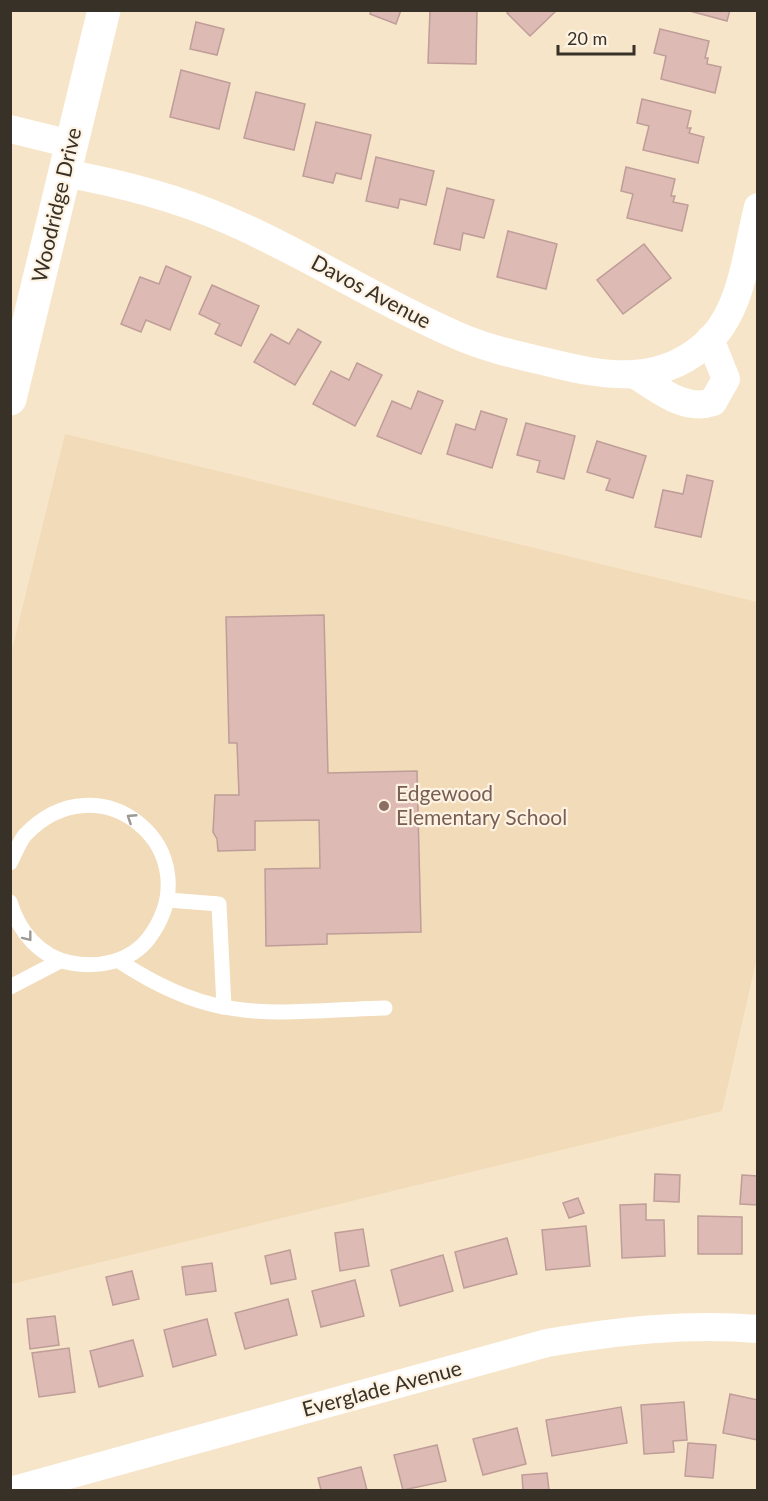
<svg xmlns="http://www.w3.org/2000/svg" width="768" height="1501" viewBox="0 0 768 1501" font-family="Lato,sans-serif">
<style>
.built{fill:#f2dbb9}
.building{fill:#ddbab4;stroke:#bf9d98;stroke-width:1.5}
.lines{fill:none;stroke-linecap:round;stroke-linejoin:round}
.lane{stroke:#fff;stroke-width:15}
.street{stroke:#fff;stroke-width:28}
.secondary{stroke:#fff;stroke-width:33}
.oneway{stroke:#9c9893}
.education-dot{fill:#8d6e63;stroke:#fef3e3;stroke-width:2}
.labels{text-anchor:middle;stroke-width:4.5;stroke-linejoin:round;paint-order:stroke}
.street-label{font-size:21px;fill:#383127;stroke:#fef3e3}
.education-label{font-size:21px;fill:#785e54;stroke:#fef3e3;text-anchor:start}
</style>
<rect width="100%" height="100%" fill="#f7e5c9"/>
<polygon class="built" points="65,434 757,602 757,958 722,1111 11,1284 11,654"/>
<g class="building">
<polygon points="371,10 401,10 396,24 370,14"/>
<polygon points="430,10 477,10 476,64 428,63"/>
<polygon points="510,10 557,10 530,36 507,13"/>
<polygon points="686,10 730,10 727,21"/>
<polygon points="196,22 224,29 217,55 190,49"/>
<polygon points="660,29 709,41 705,58 708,58 707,64 721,67 715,93 661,79 666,56 654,53"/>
<polygon points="181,70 230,83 219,129 170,117"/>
<polygon points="256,92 305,104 294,150 244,138"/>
<polygon points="642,99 691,111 687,128 691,128 689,133 704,137 698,163 643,150 649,126 637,123"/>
<polygon points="316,122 371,135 361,179 336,173 333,183 303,176"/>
<polygon points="376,157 434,171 426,205 400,199 398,208 366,201"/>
<polygon points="626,167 675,179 671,196 675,196 673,202 688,205 682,231 627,218 633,194 621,191"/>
<polygon points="447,188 494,200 484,238 463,233 460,250 434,244"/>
<polygon points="508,231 557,244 546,289 497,277"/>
<polygon points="644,244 671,278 623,314 597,280"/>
<polygon points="166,266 191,277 170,330 146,320 141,332 121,324 140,277 159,284"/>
<polygon points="212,285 259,306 241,346 215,334 220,324 199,314"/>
<polygon points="298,329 321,342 295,385 254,362 271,334 289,344"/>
<polygon points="357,363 382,375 355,426 313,404 331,371 349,380"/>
<polygon points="418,391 443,401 421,454 377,436 392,401 411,409"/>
<polygon points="481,411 507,419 492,468 447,454 456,424 475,430"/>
<polygon points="526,423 575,436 564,479 537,472 540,461 517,455"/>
<polygon points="597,441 646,456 633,498 606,490 610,479 587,472"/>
<polygon points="687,475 713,481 701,537 655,527 663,490 683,494"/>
<polygon points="324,615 328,773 417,771 421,932 327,934 327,944 266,946 265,869 320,868 319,820 255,821 255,850 218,851 217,839 213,832 215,795 239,795 237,743 229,743 226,617"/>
<polygon points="655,1174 680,1175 679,1202 654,1201"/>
<polygon points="742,1175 758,1176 758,1205 740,1204"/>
<polygon points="578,1198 584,1213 569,1218 563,1203"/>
<polygon points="646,1204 646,1220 664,1220 665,1256 622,1258 620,1205"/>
<polygon points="698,1216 742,1217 742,1254 698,1254"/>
<polygon points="586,1226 590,1266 546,1270 542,1230"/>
<polygon points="363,1229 369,1266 340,1271 335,1233"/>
<polygon points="507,1238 517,1274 464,1288 455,1252"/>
<polygon points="290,1250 296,1279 271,1284 265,1256"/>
<polygon points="443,1255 453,1291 400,1306 391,1270"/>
<polygon points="212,1263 216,1291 186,1295 182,1267"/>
<polygon points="132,1271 139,1299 113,1305 106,1277"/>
<polygon points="355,1280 364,1316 321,1327 312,1291"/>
<polygon points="288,1299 297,1335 245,1349 235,1313"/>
<polygon points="55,1316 59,1345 30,1349 27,1319"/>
<polygon points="207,1319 216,1355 173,1367 164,1330"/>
<polygon points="133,1340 143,1376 99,1387 90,1351"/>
<polygon points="69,1348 75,1392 39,1397 32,1353"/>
<polygon points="730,1394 758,1400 758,1440 723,1433"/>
<polygon points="684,1402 687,1440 673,1441 674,1452 644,1454 641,1405"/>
<polygon points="621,1407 627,1443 552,1456 546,1420"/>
<polygon points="517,1428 526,1464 483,1475 473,1439"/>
<polygon points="688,1443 716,1445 713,1478 685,1476"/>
<polygon points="437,1445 446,1481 403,1490 394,1455"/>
<polygon points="361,1467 367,1490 321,1490 318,1478"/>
<polygon points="547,1473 549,1490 523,1490 522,1475"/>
</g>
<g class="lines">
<g class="lane">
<path d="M 10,863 C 15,854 19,842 25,835 C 99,756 214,850 149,938 C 131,962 99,968 71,963 C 40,957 19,932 10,902"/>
<polyline points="168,900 219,904 224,1007"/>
<path d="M 119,961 C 151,982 185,1000 224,1007 C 273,1017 334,1009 385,1008"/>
<polyline points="10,987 60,961"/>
</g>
<g class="street">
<polyline points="10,129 71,144"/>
<path d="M 64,173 C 119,183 174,197 225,219 C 305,253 377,301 456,335 C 485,348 517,355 547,362 C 607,377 664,387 712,338 C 743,305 747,249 758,207"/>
<path d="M 635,375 C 659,389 684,412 713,402 L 726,379 L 710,339"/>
<path d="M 14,1490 L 547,1343 C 617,1331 687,1323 758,1329"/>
</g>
<polyline class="secondary" points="10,399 104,10"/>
</g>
<defs><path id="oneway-chevron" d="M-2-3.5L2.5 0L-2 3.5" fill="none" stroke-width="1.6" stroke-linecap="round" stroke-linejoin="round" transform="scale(1.5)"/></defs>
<g class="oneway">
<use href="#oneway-chevron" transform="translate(131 818) rotate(-147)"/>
<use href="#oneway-chevron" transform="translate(28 937) rotate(52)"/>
</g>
<circle class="education-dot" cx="384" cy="806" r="6"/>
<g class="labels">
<g class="street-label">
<text transform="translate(57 205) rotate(-77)" y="7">Woodridge Drive</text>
<text transform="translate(371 292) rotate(28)" y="7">Davos Avenue</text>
<text transform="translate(382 1389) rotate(-15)" y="7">Everglade Avenue</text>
</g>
<g class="education-label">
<text x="396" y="801">Edgewood<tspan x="396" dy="24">Elementary School</tspan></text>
</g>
</g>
<rect width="768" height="1501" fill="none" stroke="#383127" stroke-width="24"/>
<path d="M558 45v9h76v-9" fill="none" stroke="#383127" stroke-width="3"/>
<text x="567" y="45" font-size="18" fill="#383127" stroke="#fef3e3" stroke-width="4.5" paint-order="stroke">20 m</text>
</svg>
